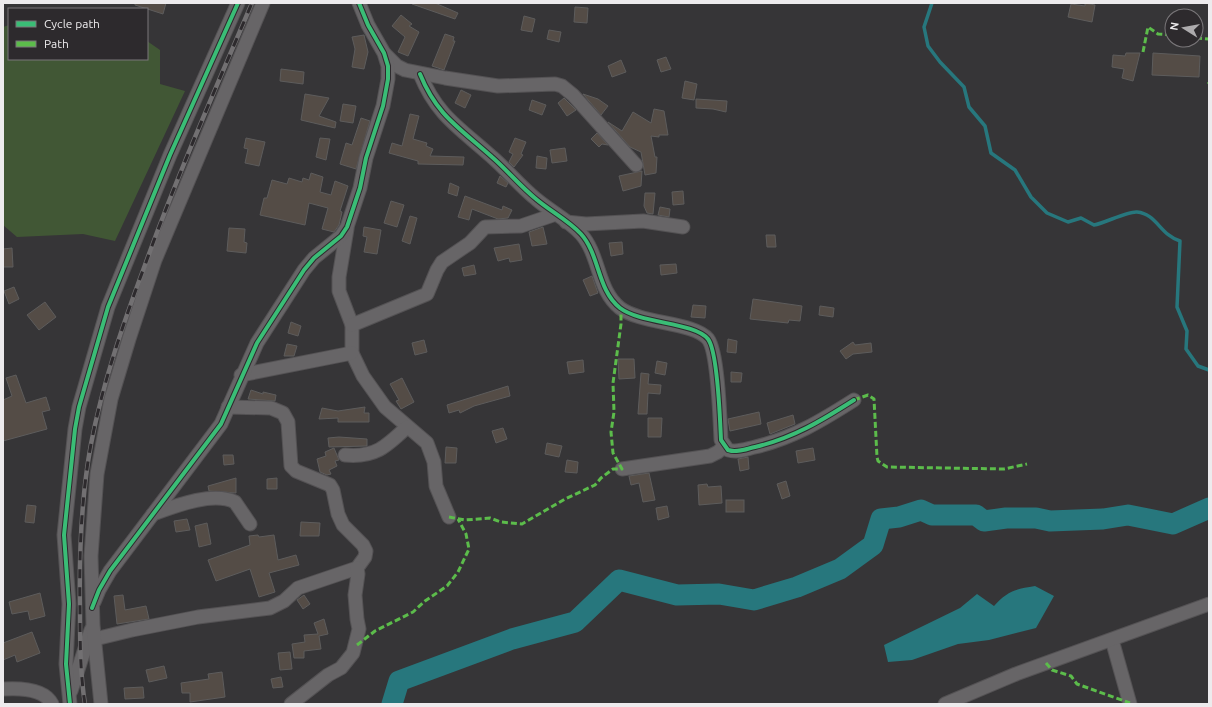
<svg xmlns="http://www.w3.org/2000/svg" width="1212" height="707" viewBox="0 0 1212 707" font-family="Ubuntu,sans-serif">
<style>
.green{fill:#415735}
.water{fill:#27777d}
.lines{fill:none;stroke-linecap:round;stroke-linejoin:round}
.stream{stroke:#27777d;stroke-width:3.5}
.river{stroke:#27777d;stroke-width:21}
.building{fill:#544c46;stroke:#5d5c5c}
.minor-casing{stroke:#545254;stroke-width:15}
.minor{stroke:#676567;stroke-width:13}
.rail-casing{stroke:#727072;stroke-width:4.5}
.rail{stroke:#2d2a2d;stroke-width:3;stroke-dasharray:9;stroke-linecap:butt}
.quiet{stroke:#5cbc4b;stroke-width:3;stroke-dasharray:6 3;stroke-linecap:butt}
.cycleway-casing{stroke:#2d2a2d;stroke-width:6}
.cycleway{stroke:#3abd76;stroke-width:4}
</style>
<rect width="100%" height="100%" fill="#363537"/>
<polygon class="green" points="9,25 9,59 147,59 147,41 160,50 160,84 185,91 115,241 83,234 17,237 3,225 3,27"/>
<path class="water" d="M 1035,586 L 1054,596 L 1036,628 L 989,640 L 958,644 L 912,660 L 888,662 L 884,645 L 960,608 L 977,594 L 994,606 C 1007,591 1016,589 1035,586 Z"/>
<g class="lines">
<path class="stream" d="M 932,3 L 924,27 L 928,46 L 940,62 L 964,87 L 969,107 L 985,126 L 991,153 L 1015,170 L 1031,197 L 1047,213 L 1068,222 L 1081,218 L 1094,225 C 1105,223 1128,211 1137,212 C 1157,214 1160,235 1180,241 L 1177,307 L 1187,331 L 1186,349 L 1198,366 L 1209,370"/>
<polyline class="river" points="392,704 399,681 512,639 575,622 619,580 677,595 719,594 754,600 797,587 840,569 873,545 881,519 899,517 921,510 932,515 976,515 984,521 1006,518 1036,518 1050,521 1103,519 1128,515 1173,524 1209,508"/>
</g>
<g class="building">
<polygon points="135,3 166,3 163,14 135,5"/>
<polygon points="412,3 435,3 458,13 455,19 412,4"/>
<polygon points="1085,3 1095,5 1092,22 1068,17 1071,4 1085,6"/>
<polygon points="575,7 588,8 587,23 574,22"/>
<polygon points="401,15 412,24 409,26 419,32 408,56 398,52 405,37 392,26"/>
<polygon points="524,16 535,19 532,32 521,30"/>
<polygon points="549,30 561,32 559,42 547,39"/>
<polygon points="445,34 454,37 453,41 455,41 444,70 432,66"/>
<polygon points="364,35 368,52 364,69 352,67 355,49 352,37"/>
<polygon points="1126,53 1140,53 1133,81 1122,78 1124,69 1112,67 1113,55 1125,56"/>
<polygon points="1153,53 1200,56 1199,77 1152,75"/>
<polygon points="666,57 671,69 661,72 657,60"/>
<polygon points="621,60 626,72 612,77 608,66"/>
<polygon points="281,69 304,72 303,84 280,81"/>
<polygon points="685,81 697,84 694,100 682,98"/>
<polygon points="461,90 471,95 465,108 455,103"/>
<polygon points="305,94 329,98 319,116 336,122 335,128 301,120"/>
<polygon points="583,94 598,99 608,106 601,115"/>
<polygon points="564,98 576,110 567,116 558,103"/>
<polygon points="696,99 727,101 726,112 713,109 696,108"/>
<polygon points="532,100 546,105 542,115 529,110"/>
<polygon points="343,104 356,106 353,123 340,121"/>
<polygon points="654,109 664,111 668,135 659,135 659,137 651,136 655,157 657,157 656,173 645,175 641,152 630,147 608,122 622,131 633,112 651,123"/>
<polygon points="410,114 419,116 413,139 427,143 426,146 433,149 430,156 464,157 463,165 418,164 418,161 389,153 392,143 402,146"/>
<polygon points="361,118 370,121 356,169 340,164 346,143 352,145"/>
<polygon points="597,133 608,145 602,144 599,147 591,139"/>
<polygon points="246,138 265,142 259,166 245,163 248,149 244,148"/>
<polygon points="320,138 330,139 326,160 316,157"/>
<polygon points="515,138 526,142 521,154 523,155 514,167 509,162 513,154 509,152"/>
<polygon points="565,148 567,161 552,163 550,150"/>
<polygon points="537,156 547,158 546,169 536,168"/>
<polygon points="642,171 641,186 623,191 619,176"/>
<polygon points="311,173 323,177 320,192 331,195 335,181 348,186 340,211 342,212 339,225 334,232 322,229 328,208 309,203 305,225 260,215 264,198 267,198 272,180 287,184 289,178 302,182 303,178 309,180"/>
<polygon points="500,176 508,183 506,187 497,183"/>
<polygon points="450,183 459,187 457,196 448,193"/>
<polygon points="683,191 684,204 673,205 672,192"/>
<polygon points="645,193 655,193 653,214 647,213 644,206"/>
<polygon points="465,196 502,210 503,206 512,210 508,218 498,219 472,209 469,220 458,217"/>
<polygon points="391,201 404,205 397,227 384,223"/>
<polygon points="660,207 670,209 669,217 658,215"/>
<polygon points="410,216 417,218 410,244 402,241"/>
<polygon points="364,227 381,230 377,254 364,252 367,237 363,236"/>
<polygon points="543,227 547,244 532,246 529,232"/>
<polygon points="229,228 245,229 244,242 247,243 246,253 227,251"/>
<polygon points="766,235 775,235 776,247 767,247"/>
<polygon points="622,242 623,254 611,256 609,243"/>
<polygon points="519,244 522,260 510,262 509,258 498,261 494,248"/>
<polygon points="12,248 13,267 3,267 3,249"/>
<polygon points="676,264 677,273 661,275 660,265"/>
<polygon points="474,265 476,274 464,276 462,268"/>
<polygon points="592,276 598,293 590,296 583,280"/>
<polygon points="14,287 19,299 9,304 4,291"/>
<polygon points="753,299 802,306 800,321 789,320 788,323 750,319"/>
<polygon points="45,302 56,317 39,330 27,315"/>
<polygon points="693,305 706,306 705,318 691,317"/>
<polygon points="820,306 834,308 833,317 819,315"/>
<polygon points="291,322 301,326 298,336 288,333"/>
<polygon points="728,339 737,341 736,353 727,352"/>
<polygon points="424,340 427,352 415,355 412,343"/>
<polygon points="853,342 855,345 871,343 872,352 853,354 846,359 840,351"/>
<polygon points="287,344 297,346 294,356 284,356"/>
<polygon points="618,359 634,359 635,378 619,379"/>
<polygon points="583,360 584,372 569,374 567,362"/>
<polygon points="657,361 667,363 665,375 655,373"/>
<polygon points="731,372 742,373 741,382 731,382"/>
<polygon points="641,373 649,374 648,384 661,385 660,394 648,393 647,414 638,414"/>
<polygon points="16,375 26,403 46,397 50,410 42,412 47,429 3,441 3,400 12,396 6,378"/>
<polygon points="402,378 414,402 401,409 396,401 399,400 390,384"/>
<polygon points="508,386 510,396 474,406 460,413 459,410 449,413 447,405"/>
<polygon points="251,390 263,394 263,392 276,395 275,401 248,399"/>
<polygon points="365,407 364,413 369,413 369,422 338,422 338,418 319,419 322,408 338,411"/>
<polygon points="759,412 761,424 730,431 728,419"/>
<polygon points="793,415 795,424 770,434 767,423"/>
<polygon points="648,418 662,418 661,437 648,437"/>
<polygon points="503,428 507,439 496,443 492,431"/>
<polygon points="339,437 367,439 367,446 329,447 328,438"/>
<polygon points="547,443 562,446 559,457 545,454"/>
<polygon points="446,447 457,448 456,463 445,463"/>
<polygon points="334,448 339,460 335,461 337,466 329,470 331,474 327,475 320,472 317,459 326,456 325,452"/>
<polygon points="813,448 815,460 798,463 796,451"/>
<polygon points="223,455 233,455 234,464 224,465"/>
<polygon points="748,457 749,469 740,471 738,459"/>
<polygon points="567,460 578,462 577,473 565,472"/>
<polygon points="649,473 655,500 643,502 639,483 631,485 629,476"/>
<polygon points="236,478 236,493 209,491 208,486"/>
<polygon points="277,478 277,489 267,489 267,479"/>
<polygon points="786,481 790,496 782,499 777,484"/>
<polygon points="707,484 708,487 721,486 722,503 699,505 698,485"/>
<rect x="726" y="500" width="18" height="12"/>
<polygon points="27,505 36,506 34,523 25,522"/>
<polygon points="667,506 669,517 658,520 656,508"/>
<polygon points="187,519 190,530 176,532 174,521"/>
<polygon points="301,522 320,523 319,536 300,536"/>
<polygon points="207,523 211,544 199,547 195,526"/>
<polygon points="258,535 259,537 274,535 278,560 296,555 299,565 269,573 275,592 259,597 250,569 216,581 208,560 250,545 249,536"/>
<polygon points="40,593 45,616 30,620 28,611 12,614 9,602"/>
<polygon points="123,595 125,610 146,606 149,619 117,624 114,596"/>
<polygon points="304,595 310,604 303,609 297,600"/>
<polygon points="324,619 328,634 319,636 321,649 304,651 304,658 294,658 292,644 305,642 304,635 318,634 314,623"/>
<polygon points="32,632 40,653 17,662 15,655 3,660 3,643"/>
<polygon points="290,652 292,669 280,670 278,653"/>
<polygon points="164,666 167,678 149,682 146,670"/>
<polygon points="222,672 225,697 190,702 190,693 182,693 181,683 209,679 208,674"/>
<polygon points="281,677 283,687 273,688 271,679"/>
<polygon points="143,687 144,698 125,699 124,688"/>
</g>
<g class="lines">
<defs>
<g id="minor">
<polyline points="385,54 397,66 405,70 445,78 498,86 555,84 562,86 573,95 636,165"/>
<path d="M 420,74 C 437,116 460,128 492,157 C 507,170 520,186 536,199 C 550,211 568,220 581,234 C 600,255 597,290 620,308 C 641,324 694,322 708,339 C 718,352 720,420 721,440 L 728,450 C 737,453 746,449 755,447 C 793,438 821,421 854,400"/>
<polyline points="566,222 586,224 643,221 683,227"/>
<polyline points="347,229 339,277 339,291 352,325 352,353 363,376 385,407 427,443 434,462 436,486 449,517"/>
<polyline points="352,325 427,294 437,270 442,262 470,243 485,227 521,226 556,214"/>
<polyline points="241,375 352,353"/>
<path d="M 345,455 C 375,458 387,446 407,427"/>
<polyline points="622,469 710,456 718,452 724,446"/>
<path d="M 153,514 C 175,506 213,491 235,502 L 250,524"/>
<polyline points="94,602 99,590 110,571 221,424 257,343 304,270 314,258 341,236 347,227 360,188 366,158 383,106 388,79 388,66 384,53 368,25 359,3"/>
<polyline points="95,639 132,630 198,617 270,608 284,601 298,588 357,568 365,557 366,551 363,545 343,525 338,514 333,490 330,485 296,471 291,466 288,422 283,413 271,408 228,407"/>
<polyline points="1112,640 1130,704"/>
<path d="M 3,689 C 19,688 44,688 52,704"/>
<polyline points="71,691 91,630"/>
<polyline points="70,704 66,664 69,604 64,535 75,429 79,407 108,307 170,155 238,3"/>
<polyline points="101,704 93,625 91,556 97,474 111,399 129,339 155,260 263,3"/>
<polyline points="291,704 328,675 341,668 353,653 359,629 357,619 355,595 358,574 357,568"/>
<polyline points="945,704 1016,674 1209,604"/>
</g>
</defs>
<use href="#minor" class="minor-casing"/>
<use href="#minor" class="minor"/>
<defs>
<path id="rail" d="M 85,704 C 80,673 80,640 80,609 C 79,554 81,498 91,444 C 103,382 123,324 145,265 C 177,176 215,90 252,3"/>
</defs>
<use href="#rail" class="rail-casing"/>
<use href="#rail" class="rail"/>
<g class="quiet">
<polyline points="1196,38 1209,39"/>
<polyline points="1143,52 1148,27 1158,34 1172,35"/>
<polyline points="1208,84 1209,83"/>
<polyline points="854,400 868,395 874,399 877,457 878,461 887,467 1004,469 1027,464"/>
<polyline points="449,517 465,520 490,518 501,522 522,524 565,499 595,485 601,478 613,469 622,469 613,453 611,432 614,412 613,383 621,324 621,308"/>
<polyline points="357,645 375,631 413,612 425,601 447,586 458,572 469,549 466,534 458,519"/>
<polyline points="1046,663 1052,670 1071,676 1077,684 1130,703"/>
</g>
<defs>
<g id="cycleway">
<path d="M 420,74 C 437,116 460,128 492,157 C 507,170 520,186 536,199 C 550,211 568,220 581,234 C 600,255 597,290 620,308 C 641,324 694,322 708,339 C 718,352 720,420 721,440 L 728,450 C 737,453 746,449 755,447 C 793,438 821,421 854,400"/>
<polyline points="92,608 99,590 110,571 221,424 257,343 304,270 314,258 341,236 347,227 360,188 366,158 383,106 388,79 388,66 384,53 368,25 359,3"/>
<polyline points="70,704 66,664 69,604 64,535 75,429 79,407 108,307 170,155 238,3"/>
</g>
</defs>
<use href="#cycleway" class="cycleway-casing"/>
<use href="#cycleway" class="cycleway"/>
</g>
<rect width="1212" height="707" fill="none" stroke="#edebed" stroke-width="8"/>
<rect x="8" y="8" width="140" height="52" fill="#2d2a2d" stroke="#7a777a"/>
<rect x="16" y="21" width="20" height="6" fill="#3abd76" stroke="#7a777a"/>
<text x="44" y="28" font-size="12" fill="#edebed">Cycle path</text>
<rect x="16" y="41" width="20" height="6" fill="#5cbc4b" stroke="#7a777a"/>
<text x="44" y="48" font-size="12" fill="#edebed">Path</text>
<g transform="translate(1184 28) rotate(281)"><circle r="19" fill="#2d2a2d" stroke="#7a777a"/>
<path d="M0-3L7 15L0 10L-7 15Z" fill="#adabad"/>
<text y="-6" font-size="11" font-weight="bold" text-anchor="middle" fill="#edebed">N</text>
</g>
</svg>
